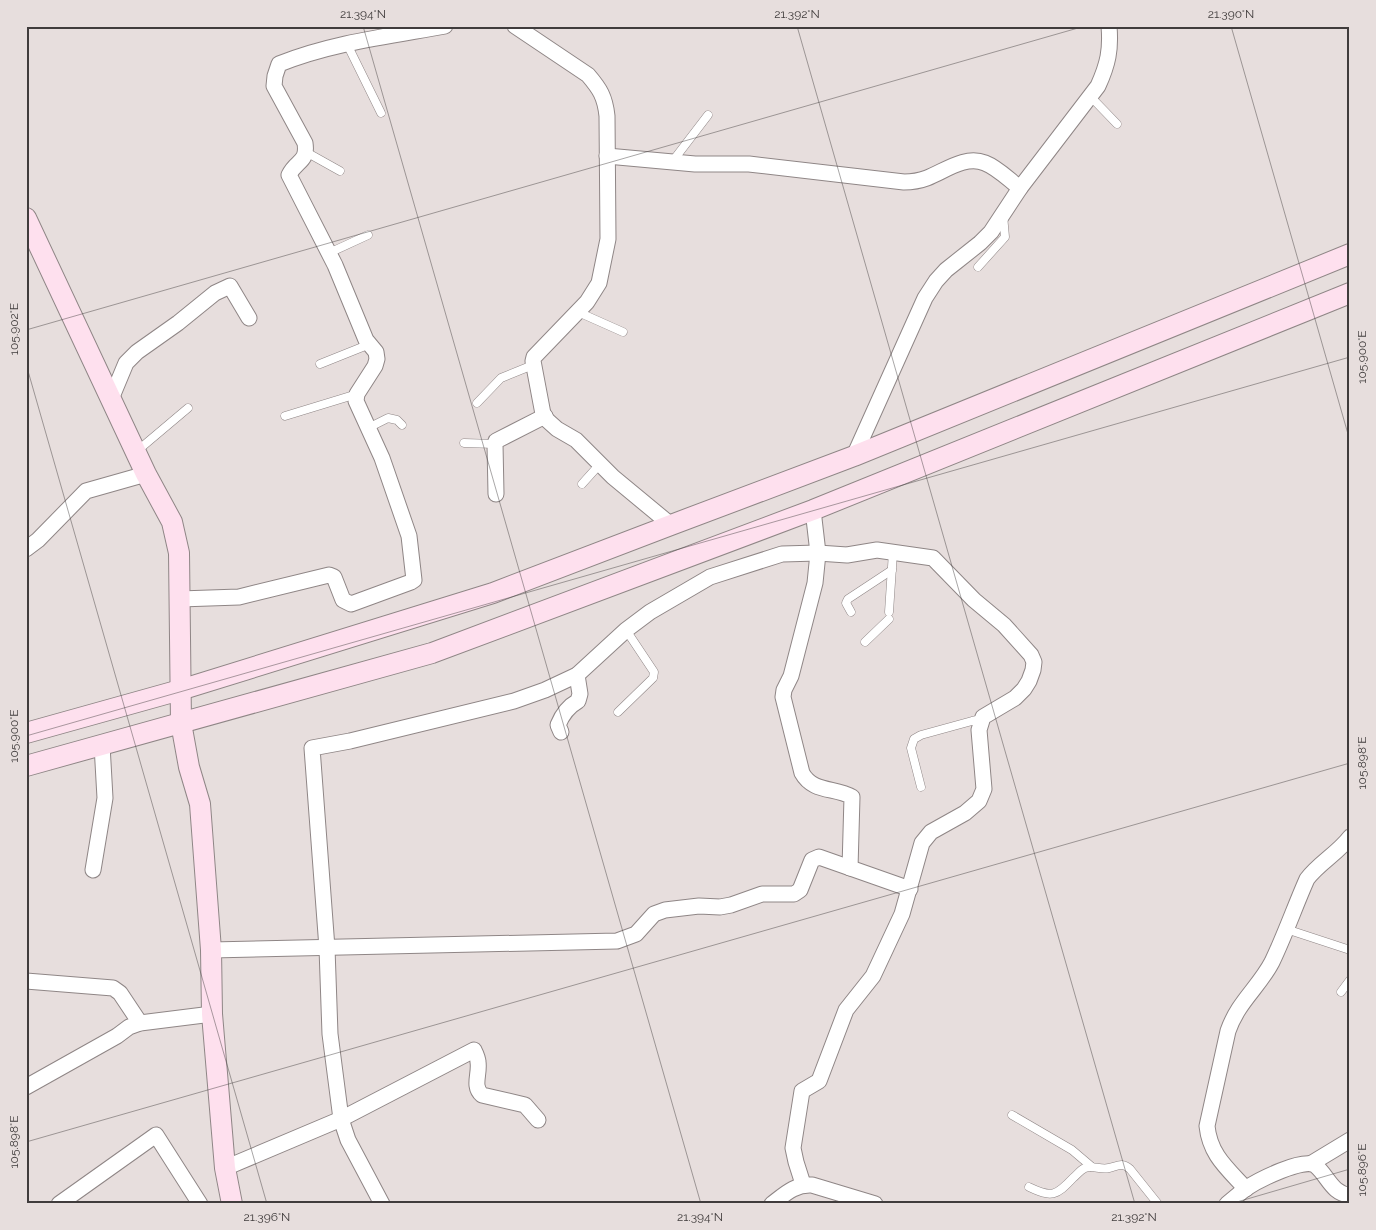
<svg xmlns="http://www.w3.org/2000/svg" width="1376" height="1230" viewBox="0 0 1376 1230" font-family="Raleway,sans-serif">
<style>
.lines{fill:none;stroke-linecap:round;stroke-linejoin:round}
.lane-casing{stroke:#8f8686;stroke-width:9}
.street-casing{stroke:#8f8686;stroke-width:17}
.secondary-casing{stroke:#8f8686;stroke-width:22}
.lane{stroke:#fff;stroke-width:8}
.street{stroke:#fff;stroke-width:15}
.secondary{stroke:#fee0ee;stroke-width:20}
.ticks{fill:none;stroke:#403c3c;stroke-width:1;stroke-opacity:0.45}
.neatline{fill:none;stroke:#403c3c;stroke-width:2}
.ticks-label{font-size:12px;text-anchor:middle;fill:#403c3c}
</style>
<rect width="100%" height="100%" fill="#e7dedd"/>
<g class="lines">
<defs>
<g id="lane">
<polyline points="347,44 381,113"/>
<polyline points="1090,96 1117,124"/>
<polyline points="306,152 340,171"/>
<polyline points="672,162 708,115"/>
<polyline points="329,253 368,235"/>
<polyline points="978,267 1005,237 1003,215"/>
<polyline points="578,312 623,332"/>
<polyline points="320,364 370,344"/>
<polyline points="477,403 501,378 533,365"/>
<polyline points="285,416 357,394"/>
<polyline points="368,428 388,418 397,420 402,425"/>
<polyline points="464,443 495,444"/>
<polyline points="137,451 188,408"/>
<polyline points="582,484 600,464"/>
<polyline points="851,612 846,603 848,599 892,570"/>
<polyline points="889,612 893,552"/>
<polyline points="865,642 889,619"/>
<polyline points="618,712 653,678 654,672 626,630"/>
<polyline points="921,787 911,748 914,739 921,735 972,721 982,719"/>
<polyline points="1286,929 1350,950"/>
<polyline points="1341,992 1350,980"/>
<polyline points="1012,1115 1072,1150 1092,1167"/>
<path d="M 1029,1187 C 1052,1198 1056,1196 1073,1178 C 1077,1175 1080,1170 1085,1168 C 1093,1165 1100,1170 1109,1168 C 1118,1166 1122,1162 1130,1169 L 1158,1204"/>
</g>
<g id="street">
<path d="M 515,26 L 588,75 C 600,89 605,97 607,116 L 608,239 L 599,283 L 587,302 L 534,357 L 533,361 L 543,414 L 547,420 L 557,429 L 576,440 L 613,477 L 671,525"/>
<path d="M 607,156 L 695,164 L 749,164 L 904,182 C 912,182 919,181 927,178 C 945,171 965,155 985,163 C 998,168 1009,180 1020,188"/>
<polyline points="111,399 126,363 137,352 178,323 215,293 230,286 249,318"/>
<path d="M 854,456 L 925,298 L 936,281 L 946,270 L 980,243 L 991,232 L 1020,188 L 1098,86 C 1108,64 1111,50 1109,26"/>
<polyline points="496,494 495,444 496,441 545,416"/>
<path d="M 813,510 L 818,553 L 815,583 L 791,676 L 784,690 L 783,697 L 802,773 C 813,793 835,787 852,797 L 850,868"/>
<polyline points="26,549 38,540 86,491 146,474"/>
<path d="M 180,599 L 239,597 L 329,575 L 334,577 L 343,600 L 351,604 L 411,582 L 414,580 L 409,536 L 382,458 L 356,401 L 357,394 L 375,366 L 377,359 L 376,352 L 366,340 L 335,265 L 289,175 C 296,160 308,163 305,143 L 274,86 L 275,76 L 279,64 C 331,43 389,36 445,26"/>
<path d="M 561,732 L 558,725 C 562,715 569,706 578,701 L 580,694 L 577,675"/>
<polyline points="93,870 105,798 102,745"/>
<polyline points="211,950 617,941 636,934 654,914 665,910 699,906 720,907 731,905 762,894 794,894 800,890 812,860 819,857 910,889"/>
<polyline points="26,981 113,988 120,993 140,1023"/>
<polyline points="26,1087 117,1036 129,1027 140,1023 212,1014"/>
<polyline points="1312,1163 1350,1140"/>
<path d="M 225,1168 L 341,1119 L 474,1050 C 476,1054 478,1058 478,1062 C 480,1074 472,1086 482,1095 L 525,1105 L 538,1120"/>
<path d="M 1246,1189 C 1227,1168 1210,1155 1207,1126 L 1228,1031 C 1238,1002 1259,987 1272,962 C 1285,935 1295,906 1307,879 C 1319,863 1338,853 1350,837"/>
<polyline points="59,1204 156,1135 200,1204"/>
<polyline points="382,1204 348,1140 341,1119 330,1034 327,948 312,748 350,741 514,701 545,690 577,675 626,630 650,612 710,577 782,554 818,553 847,555 877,550 933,558 974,600 1004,625 1031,655 1034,662 1033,670 1029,681 1024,689 1015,698 983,717 979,730 984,789 979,801 965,813 931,832 922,843 902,914 873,976 846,1010 819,1081 802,1091 793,1148 796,1162 803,1184"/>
<path d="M 772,1204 C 785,1194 795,1184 812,1185 L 875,1204"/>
<path d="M 1227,1204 C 1233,1199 1239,1194 1245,1189 C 1257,1181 1305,1156 1316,1166 C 1328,1176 1332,1194 1350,1195"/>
</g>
<g id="secondary">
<polyline points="26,218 146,474 172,522 179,553 181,723 189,767 200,804 211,950 212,1014 225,1168 232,1204"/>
<polyline points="26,733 180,690 493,593 671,525 854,456 1350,254"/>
<polyline points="26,766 432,653 813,510 1350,293"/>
</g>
</defs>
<use href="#lane" class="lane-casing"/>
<use href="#street" class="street-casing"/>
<use href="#secondary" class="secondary-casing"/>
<use href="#lane" class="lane"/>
<use href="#street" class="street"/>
<use href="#secondary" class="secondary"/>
</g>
<path class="ticks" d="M 363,26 L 701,1204M 797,26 L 1135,1204M 1231,26 L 1350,441M 26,330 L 1085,26M 26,364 L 267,1204M 26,736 L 1350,357M 26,1142 L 1350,763M 1230,1204 L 1350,1169"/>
<rect width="1376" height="1230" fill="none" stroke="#e7dedd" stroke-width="55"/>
<rect x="28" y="28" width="1320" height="1174" class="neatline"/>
<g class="ticks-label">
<text x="363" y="18">21.394°N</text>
<text x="797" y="18">21.392°N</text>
<text x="1231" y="18">21.390°N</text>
<text transform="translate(14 329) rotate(-90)" y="4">105.902°E</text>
<text transform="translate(1362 357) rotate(-90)" y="4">105.900°E</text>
<text transform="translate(14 736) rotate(-90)" y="4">105.900°E</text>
<text transform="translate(1362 763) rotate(-90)" y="4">105.898°E</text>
<text transform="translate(14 1142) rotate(-90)" y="4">105.898°E</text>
<text transform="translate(1362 1170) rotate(-90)" y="4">105.896°E</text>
<text x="267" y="1221">21.396°N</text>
<text x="700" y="1221">21.394°N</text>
<text x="1134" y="1221">21.392°N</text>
</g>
</svg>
